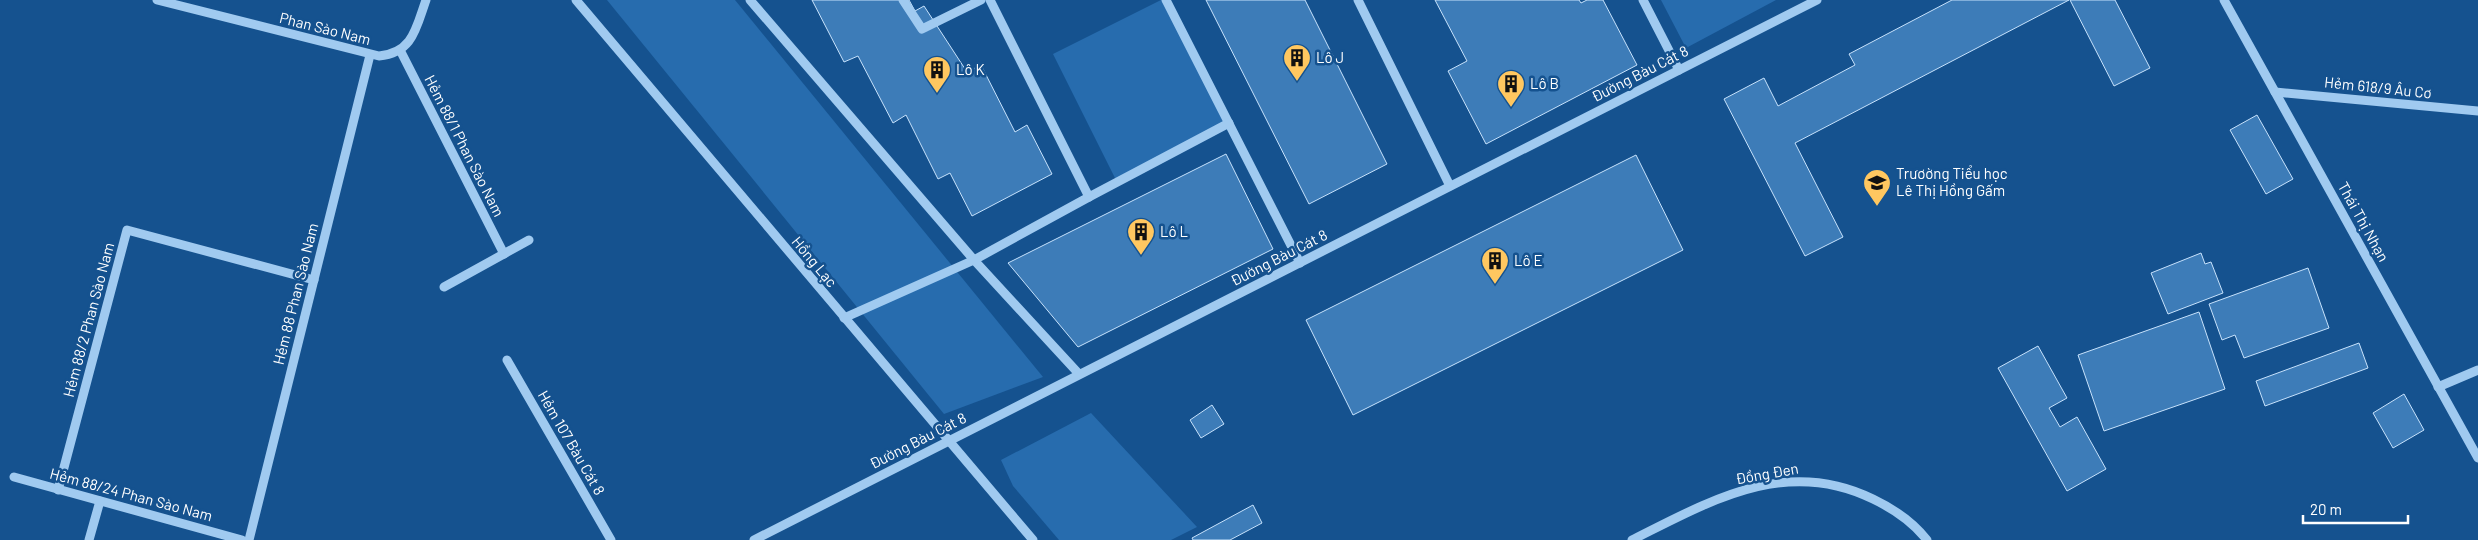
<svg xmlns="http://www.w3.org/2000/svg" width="2478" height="540" viewBox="0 0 2478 540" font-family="Barlow,sans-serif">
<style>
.green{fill:#276cae}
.building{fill:#3d7cb8;stroke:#c7e2fc}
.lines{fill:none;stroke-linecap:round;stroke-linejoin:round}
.minor{stroke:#a0caf0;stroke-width:9}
.labels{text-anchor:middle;stroke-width:5;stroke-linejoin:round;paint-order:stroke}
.street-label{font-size:15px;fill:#fff;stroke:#15528f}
.poi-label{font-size:15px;fill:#fff;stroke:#15528f;text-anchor:start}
</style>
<rect width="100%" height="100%" fill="#15528f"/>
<g class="green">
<polygon points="607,0 735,0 1043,377 944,414"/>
<polygon points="1161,0 1164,0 1228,127 1117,182 1053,54"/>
<polygon points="1661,0 1776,0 1686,48"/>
<polygon points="1091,413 1197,527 1171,540 1059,540 1013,486 1001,460"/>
</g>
<g class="building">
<polygon points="812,0 909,0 915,11 924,6 967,72 981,65 1015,132 1027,125 1052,174 972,216 950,173 938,179 906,115 893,123 858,56 844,62"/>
<polygon points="1206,0 1305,0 1387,164 1309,204"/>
<polygon points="1435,0 1579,0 1581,3 1587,0 1603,0 1637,65 1486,144 1448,71 1467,61"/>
<polygon points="1952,0 2069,0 1795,143 1843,237 1805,256 1724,99 1764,78 1778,106 1855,65 1849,54"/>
<polygon points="2070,0 2115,0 2150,68 2114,86"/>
<polygon points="2257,115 2293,179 2266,194 2230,130"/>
<polygon points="1226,154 1273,249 1078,347 1008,263"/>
<polygon points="1636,155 1683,250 1353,415 1306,320"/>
<polygon points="2201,253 2205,264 2211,262 2223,293 2168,314 2151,273"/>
<polygon points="2308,268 2329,328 2244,358 2235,335 2222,340 2209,304"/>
<polygon points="2199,312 2225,389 2104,431 2078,355"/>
<polygon points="2359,343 2368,368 2265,406 2256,381"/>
<polygon points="2038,346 2067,398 2049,408 2060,427 2077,417 2106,469 2067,491 1998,368"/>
<polygon points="2404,394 2424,430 2393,448 2373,413"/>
<polygon points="1212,405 1224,424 1201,438 1190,420"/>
<polygon points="1253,505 1262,523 1230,540 1193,540 1192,538"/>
</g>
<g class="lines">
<g class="minor">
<path d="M 157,0 L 379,56 C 413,53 416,28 426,0"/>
<polyline points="576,0 1033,540"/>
<polyline points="750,0 974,260 1079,374"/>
<polyline points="903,0 922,29 981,0"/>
<polyline points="1166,0 1300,263"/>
<polyline points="1358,0 1450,186"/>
<polyline points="1643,0 1679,70"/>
<polyline points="2224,0 2478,458"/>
<polyline points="400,50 504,254"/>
<polyline points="2275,92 2478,111"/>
<polyline points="1089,197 1229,123"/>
<polyline points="444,287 529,240"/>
<polyline points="844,318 974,260 1089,197 990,0"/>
<polyline points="507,360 611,540"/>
<polyline points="2438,387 2478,370"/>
<polyline points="14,477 242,540"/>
<polyline points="58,490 127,230 314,280"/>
<polyline points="89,540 100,501"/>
<polyline points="249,540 370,55"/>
<polyline points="754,540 1817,0"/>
<path d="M 1632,540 C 1710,501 1786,456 1873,499 C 1894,509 1912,521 1927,540"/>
</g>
</g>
<defs>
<symbol id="building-pin" viewBox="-11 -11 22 30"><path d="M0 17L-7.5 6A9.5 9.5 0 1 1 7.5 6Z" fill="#ffc760" stroke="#15528f"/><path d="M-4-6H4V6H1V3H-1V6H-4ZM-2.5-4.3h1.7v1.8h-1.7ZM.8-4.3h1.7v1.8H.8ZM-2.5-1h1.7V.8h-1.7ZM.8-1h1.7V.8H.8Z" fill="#111"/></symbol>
<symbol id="school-pin" viewBox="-11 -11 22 30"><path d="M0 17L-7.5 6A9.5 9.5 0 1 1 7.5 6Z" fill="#ffc760" stroke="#15528f"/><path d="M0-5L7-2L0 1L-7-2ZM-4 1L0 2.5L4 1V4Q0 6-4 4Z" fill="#111"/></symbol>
</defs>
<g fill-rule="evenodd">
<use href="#building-pin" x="1281" y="42" width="32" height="43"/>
<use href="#building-pin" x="921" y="54" width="32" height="43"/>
<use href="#building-pin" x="1495" y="68" width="32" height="43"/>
<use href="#school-pin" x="1861" y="167" width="32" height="43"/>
<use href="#building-pin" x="1125" y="216" width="32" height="43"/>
<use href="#building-pin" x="1479" y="245" width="32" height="43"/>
</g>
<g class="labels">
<g class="street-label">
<text transform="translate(325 29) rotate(14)" y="5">Phan Sào Nam</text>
<text transform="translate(1640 74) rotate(-27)" y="5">Đường Bàu Cát 8</text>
<text transform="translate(2378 88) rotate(6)" y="5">Hẻm 618/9 Âu Cơ</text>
<text transform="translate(464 146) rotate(63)" y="5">Hẻm 88/1 Phan Sào Nam</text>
<text transform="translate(2363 222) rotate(61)" y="5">Thái Thị Nhạn</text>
<text transform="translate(1279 258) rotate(-27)" y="5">Đường Bàu Cát 8</text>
<text transform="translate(814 262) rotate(50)" y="5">Hồng Lạc</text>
<text transform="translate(296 294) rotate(-76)" y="5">Hẻm 88 Phan Sào Nam</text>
<text transform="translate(89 320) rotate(-75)" y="5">Hẻm 88/2 Phan Sào Nam</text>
<text transform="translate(918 441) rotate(-27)" y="5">Đường Bàu Cát 8</text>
<text transform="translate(571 443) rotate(60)" y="5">Hẻm 107 Bàu Cát 8</text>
<text transform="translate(1767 474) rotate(-10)" y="5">Đồng Đen</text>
<text transform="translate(131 495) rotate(15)" y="5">Hẻm 88/24 Phan Sào Nam</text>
</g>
<g class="poi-label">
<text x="1316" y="63">Lô J</text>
<text x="956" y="75">Lô K</text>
<text x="1530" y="89">Lô B</text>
<text x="1896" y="179">Trươờng Tiểu học<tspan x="1896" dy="17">Lê Thị Hồng Gấm</tspan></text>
<text x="1160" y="237">Lô L</text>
<text x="1514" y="266">Lô E</text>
</g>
</g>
<path d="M2303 515v8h105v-8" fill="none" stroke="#ffffff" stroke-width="2.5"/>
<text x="2310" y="515" font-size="15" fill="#ffffff" stroke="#15528f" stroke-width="4" paint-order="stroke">20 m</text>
</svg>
